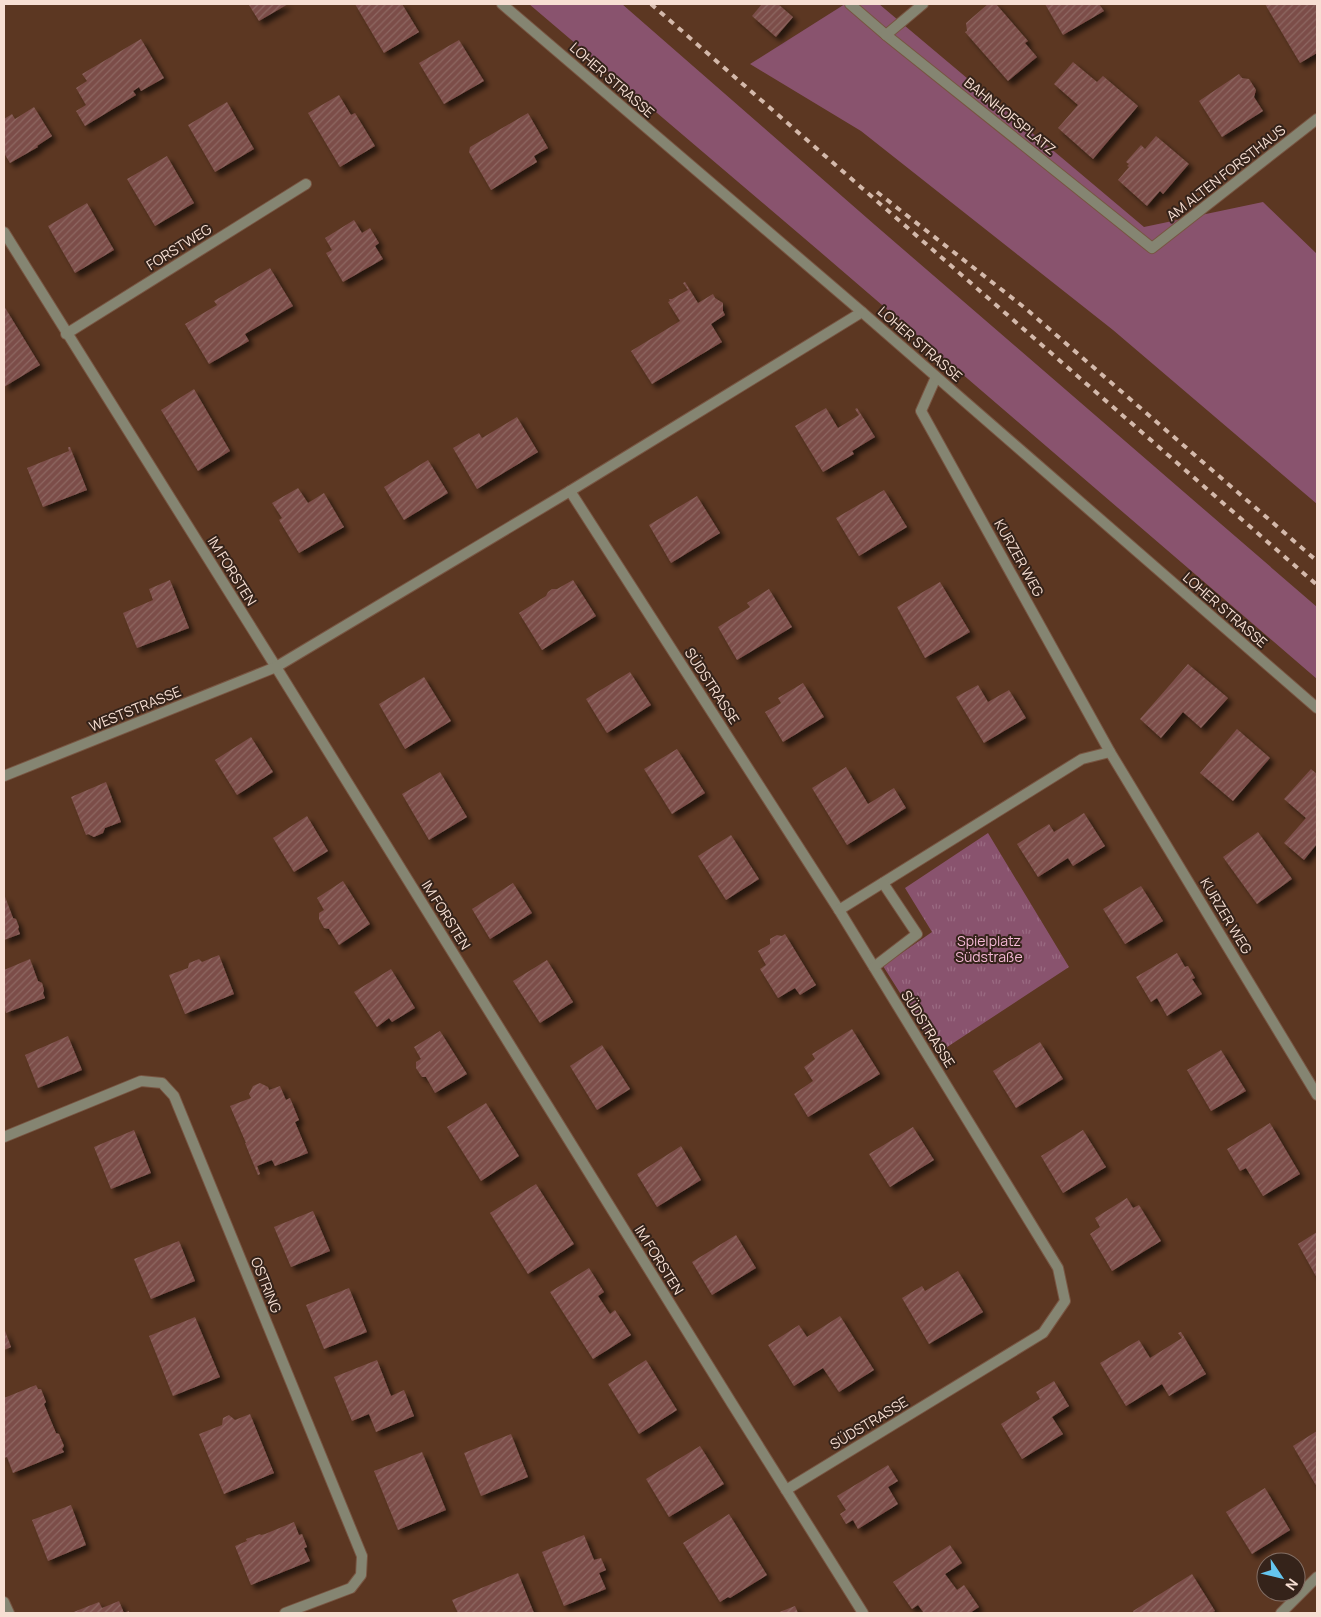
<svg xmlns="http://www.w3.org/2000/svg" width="1321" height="1617" viewBox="0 0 1321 1617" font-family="Manrope,sans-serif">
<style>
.green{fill:#89536e}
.park{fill:url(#park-tufts)}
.building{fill:url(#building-hatch);filter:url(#shadow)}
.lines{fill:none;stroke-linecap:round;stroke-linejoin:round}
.minor-casing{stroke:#785542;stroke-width:12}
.tertiary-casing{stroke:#785542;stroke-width:12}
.minor{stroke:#858572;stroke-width:10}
.tertiary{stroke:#858572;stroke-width:10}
.rail{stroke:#d4b9ab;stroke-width:4;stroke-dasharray:6 6;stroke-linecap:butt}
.labels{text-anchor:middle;stroke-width:4;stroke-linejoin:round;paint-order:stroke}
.street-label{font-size:14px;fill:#f7dfd3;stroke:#35231a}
.park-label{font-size:14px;fill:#f5b9d6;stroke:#35231a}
</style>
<defs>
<pattern id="park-tufts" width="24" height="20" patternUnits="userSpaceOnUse" patternTransform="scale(1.25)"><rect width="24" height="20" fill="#89536e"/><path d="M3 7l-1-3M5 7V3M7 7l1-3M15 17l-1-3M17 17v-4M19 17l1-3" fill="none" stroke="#9a6b82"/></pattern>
<pattern id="building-hatch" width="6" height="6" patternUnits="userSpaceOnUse" patternTransform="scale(1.25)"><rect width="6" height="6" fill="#7b4e48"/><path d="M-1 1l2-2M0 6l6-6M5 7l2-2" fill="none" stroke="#8e6762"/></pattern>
<filter id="shadow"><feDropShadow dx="4.5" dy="4.5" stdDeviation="2.5" flood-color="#0009"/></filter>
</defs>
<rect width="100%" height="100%" fill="#5c3722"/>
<g class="green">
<polygon points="529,4 622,4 875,225 1317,607 1317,679 818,250"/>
<polygon points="845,4 879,4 1144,227 1263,202 1317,254 1317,504 1113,330 861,131 750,64"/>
</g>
<polygon class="park" points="988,833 1069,967 938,1053 883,966 932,932 905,888"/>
<g class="building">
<polygon points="252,4 288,4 259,21 249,5"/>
<polygon points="355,4 402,4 419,32 384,53"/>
<polygon points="762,4 778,4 793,17 776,37 752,16"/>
<polygon points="988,4 996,4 1028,41 1025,43 1037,57 1008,81 965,32 967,31 966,23"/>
<polygon points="1045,4 1099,4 1104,11 1063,35"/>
<polygon points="1265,4 1317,4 1317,53 1300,63"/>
<polygon points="141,39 164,78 141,91 139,87 133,91 136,95 85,126 76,111 86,105 76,88 87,81 82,74"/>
<polygon points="459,40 484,81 444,104 419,63"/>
<polygon points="1073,62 1097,82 1103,76 1138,106 1093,159 1058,128 1078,105 1054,84"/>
<polygon points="1239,74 1242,78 1249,79 1256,90 1254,97 1263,111 1222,137 1199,101"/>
<polygon points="339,95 351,115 355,113 375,146 340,167 308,113"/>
<polygon points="227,102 254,149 215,172 188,125"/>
<polygon points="34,107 52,136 37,146 38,147 10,163 4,153 4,119 12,114 15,119"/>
<polygon points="528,113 548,148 534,156 537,162 491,190 469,152 470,147"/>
<polygon points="1156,136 1189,164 1163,194 1160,191 1147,206 1118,180 1129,167 1127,166 1129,164 1126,162 1141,145 1145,149"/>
<polygon points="167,156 194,203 155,226 127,179"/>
<polygon points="87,203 114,250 75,273 48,226"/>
<polygon points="354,220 362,233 370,228 379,243 375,246 383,259 343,282 326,253 332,250 325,238"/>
<polygon points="270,268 293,306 245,334 249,341 209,364 185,324 217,305 214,301"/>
<polygon points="685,282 698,303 713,294 715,298 723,303 723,311 725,315 711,324 722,342 652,384 631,351 680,321 668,302 670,301 669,299 672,299 688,290 683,283"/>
<polygon points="4,306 40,365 4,387"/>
<polygon points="194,389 230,451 198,471 161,410"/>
<polygon points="826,408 838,428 859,415 855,409 857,408 875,437 852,451 854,454 823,472 795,426"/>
<polygon points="517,417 538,452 477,489 453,448 479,433 482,438"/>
<polygon points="68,447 70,447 87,490 43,507 27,468 69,451"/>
<polygon points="428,460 448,493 404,520 384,487"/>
<polygon points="298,488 308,503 324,493 344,527 299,553 279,520 282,518 272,503"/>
<polygon points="884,490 907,527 859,556 836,518"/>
<polygon points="697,496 720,533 671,563 649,525"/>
<polygon points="170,580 189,628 137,648 123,613 153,600 149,589"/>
<polygon points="573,580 596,616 542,650 519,613 546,596 548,592 552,589 557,589"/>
<polygon points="940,582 970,632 925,658 897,607"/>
<polygon points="769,589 792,627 737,660 718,627 750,607 747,603"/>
<polygon points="1188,664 1228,698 1201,728 1183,712 1161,738 1140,719"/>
<polygon points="630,672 651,705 607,733 586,699"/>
<polygon points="424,677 451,721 405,749 379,704"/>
<polygon points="803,683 824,717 783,742 765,712 781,703 778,698"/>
<polygon points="978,685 988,702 1009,690 1026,718 984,743 956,697"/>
<polygon points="1237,729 1270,758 1233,801 1200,773"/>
<polygon points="251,737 273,772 237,795 215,760"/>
<polygon points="677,749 705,793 672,814 644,769"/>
<polygon points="846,767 868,804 894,788 906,808 847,845 812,788"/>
<polygon points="1311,769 1317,774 1317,844 1304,860 1284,843 1306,818 1284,799"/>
<polygon points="440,772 467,817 429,840 402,794"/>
<polygon points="106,782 121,822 105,828 103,833 94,837 88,834 86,835 71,797"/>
<polygon points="1084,813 1105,846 1073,866 1068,858 1038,877 1017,844 1049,824 1054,832"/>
<polygon points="307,816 328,851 294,872 273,838"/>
<polygon points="1258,832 1292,879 1257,904 1223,857"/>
<polygon points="731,835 759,879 726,900 698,856"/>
<polygon points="343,881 370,924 339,945 329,929 324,928 319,919 319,913 324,910 317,898"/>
<polygon points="513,883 532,913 490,939 472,909"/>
<polygon points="1141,886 1163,921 1125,944 1103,909"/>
<polygon points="4,894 13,918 16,919 19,927 18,929 20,934 4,940"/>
<polygon points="785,934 816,985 800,995 795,988 778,998 760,969 766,965 758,951 770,944 770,939 777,935 782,936"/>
<polygon points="1177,953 1185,967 1188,966 1195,978 1192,979 1202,994 1167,1016 1157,998 1151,1002 1136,977"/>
<polygon points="219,955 234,994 185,1014 169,975 188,968 189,963 199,959 202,962"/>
<polygon points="30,959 38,981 42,983 44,990 43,993 45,998 6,1013 4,1007 4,970"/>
<polygon points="547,960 573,1002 540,1023 513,981"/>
<polygon points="391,969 415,1008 392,1022 389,1018 377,1027 354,992"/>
<polygon points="852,1029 880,1074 808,1117 794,1094 813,1081 804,1067 815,1059 812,1054"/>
<polygon points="440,1031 467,1074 435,1093 426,1077 422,1077 416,1068 416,1062 421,1059 414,1047"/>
<polygon points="68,1036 82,1070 38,1088 25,1055"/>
<polygon points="1040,1042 1063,1079 1016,1108 993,1071"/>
<polygon points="602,1045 630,1089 597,1110 570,1066"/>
<polygon points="1221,1050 1246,1091 1211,1111 1187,1070"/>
<polygon points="260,1083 268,1087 269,1090 280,1086 286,1100 290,1098 299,1120 295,1122 308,1153 275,1166 272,1160 257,1166 260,1174 258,1175 245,1143 246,1143 230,1106 251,1098 249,1094 253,1086"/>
<polygon points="486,1103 519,1156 481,1181 447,1127"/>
<polygon points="1270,1123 1300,1174 1263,1196 1246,1168 1240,1171 1227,1149"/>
<polygon points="913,1127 934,1160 890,1187 869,1154"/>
<polygon points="134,1130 151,1173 111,1189 94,1147"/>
<polygon points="1083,1130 1106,1167 1063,1193 1041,1156"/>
<polygon points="681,1146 701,1180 657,1207 637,1174"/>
<polygon points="536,1184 574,1244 528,1274 490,1213"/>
<polygon points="1127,1198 1133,1208 1139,1205 1161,1241 1112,1271 1090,1234 1100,1227 1095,1218"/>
<polygon points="313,1211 330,1251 291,1267 274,1227"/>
<polygon points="1317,1232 1317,1278 1298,1244"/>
<polygon points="736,1235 756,1268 712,1295 692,1262"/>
<polygon points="179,1241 195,1281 151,1299 134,1259"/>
<polygon points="589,1268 604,1292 598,1296 610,1314 615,1310 631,1335 593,1359 550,1292"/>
<polygon points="958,1271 983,1312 929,1344 902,1298 922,1286 925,1291"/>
<polygon points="349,1288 367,1332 324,1349 306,1305"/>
<polygon points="840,1316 874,1370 839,1392 823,1368 794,1386 768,1345 799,1325 807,1337"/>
<polygon points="195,1317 220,1377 173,1396 149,1336"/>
<polygon points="4,1328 11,1347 4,1350"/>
<polygon points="1181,1332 1206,1374 1169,1396 1162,1384 1126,1406 1100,1363 1139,1340 1150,1358 1182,1338 1178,1333"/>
<polygon points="377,1360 391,1396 404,1390 414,1416 376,1432 369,1414 352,1421 334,1377"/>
<polygon points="646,1360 677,1410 639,1434 608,1384"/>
<polygon points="1054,1381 1069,1406 1052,1417 1063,1434 1022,1459 1001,1424 1040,1399 1036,1392"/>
<polygon points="36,1385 38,1389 41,1389 46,1402 44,1404 56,1433 59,1434 64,1446 62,1449 64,1452 13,1473 7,1457 4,1458 4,1398"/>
<polygon points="250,1414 274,1473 224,1494 199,1434 222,1425 223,1418 229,1415 235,1420"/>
<polygon points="1317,1431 1317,1487 1293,1446"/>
<polygon points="511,1434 528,1477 481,1496 464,1453"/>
<polygon points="700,1446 724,1484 669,1517 646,1479"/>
<polygon points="422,1452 446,1510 398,1530 374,1471"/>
<polygon points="888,1465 898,1481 888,1487 898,1504 858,1529 853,1520 846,1524 840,1514 846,1510 837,1496"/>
<polygon points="1265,1488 1290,1530 1252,1554 1226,1512"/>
<polygon points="71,1505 86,1545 48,1561 32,1520"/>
<polygon points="729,1514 767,1575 730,1598 728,1597 720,1602 683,1543"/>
<polygon points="294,1522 299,1535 302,1534 307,1547 304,1548 310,1561 251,1585 235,1546 247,1541 246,1539 260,1534 261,1535 265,1534"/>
<polygon points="584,1535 594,1560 601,1558 606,1570 599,1573 606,1589 564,1606 542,1552"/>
<polygon points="950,1545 962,1563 945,1574 957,1590 964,1585 979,1607 970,1613 924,1613 918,1605 912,1609 893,1582"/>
<polygon points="518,1573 534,1613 458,1613 452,1600"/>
<polygon points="1192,1574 1215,1611 1211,1613 1134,1613 1133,1611"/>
<polygon points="119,1601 124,1613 129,1611 129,1613 71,1613 99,1602 102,1608"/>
<polygon points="795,1606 798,1613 777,1613"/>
</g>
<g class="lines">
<defs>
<g id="minor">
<polyline points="850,4 886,35 1152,248 1317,119"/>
<polyline points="886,35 923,4"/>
<polyline points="4,232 276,667 731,1402 863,1613"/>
<polyline points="66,334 306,184"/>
<polyline points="936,377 921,411 1110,752 1317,1095"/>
<polyline points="570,491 839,910 1058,1268 1065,1301 1043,1333 786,1490"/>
<polyline points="4,776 276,667 570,491 862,312"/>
<polyline points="839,910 1082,759 1110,752"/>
<polyline points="874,967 917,934 883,883"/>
<polyline points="4,1137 141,1081 162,1083 174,1096 362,1556 361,1575 351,1588 285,1613"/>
<polyline points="4,1602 9,1613"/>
<polyline points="1281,1613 1317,1577"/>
</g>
<polyline id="tertiary" points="502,4 862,312 1317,708"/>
</defs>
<use href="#minor" class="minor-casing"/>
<use href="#tertiary" class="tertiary-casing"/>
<use href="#minor" class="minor"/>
<use href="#tertiary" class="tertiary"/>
<g class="rail">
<polyline points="651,4 1317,585"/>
<polyline points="877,192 1025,308 1317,561"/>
</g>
</g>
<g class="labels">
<g class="street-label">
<text transform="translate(612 80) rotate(41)" y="5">LOHER STRASSE</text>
<text transform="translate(1010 116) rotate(39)" y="5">BAHNHOFSPLATZ</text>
<text transform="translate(1226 173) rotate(-38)" y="5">AM ALTEN FORSTHAUS</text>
<text transform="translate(179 247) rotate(-32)" y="5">FORSTWEG</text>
<text transform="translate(920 344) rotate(41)" y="5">LOHER STRASSE</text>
<text transform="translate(1019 558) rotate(61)" y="5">KURZER WEG</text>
<text transform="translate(232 571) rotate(58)" y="5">IM FORSTEN</text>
<text transform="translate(1225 610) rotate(41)" y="5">LOHER STRASSE</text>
<text transform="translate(712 686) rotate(57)" y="5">SÜDSTRASSE</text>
<text transform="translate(135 709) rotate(-22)" y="5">WESTSTRASSE</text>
<text transform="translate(446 915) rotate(58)" y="5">IM FORSTEN</text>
<text transform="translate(1226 916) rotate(59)" y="5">KURZER WEG</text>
<text transform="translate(928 1029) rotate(58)" y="5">SÜDSTRASSE</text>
<text transform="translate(659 1260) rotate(58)" y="5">IM FORSTEN</text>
<text transform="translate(266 1285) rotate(68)" y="5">OSTRING</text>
<text transform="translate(869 1423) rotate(-31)" y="5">SÜDSTRASSE</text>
</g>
<g class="park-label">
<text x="989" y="946">Spielplatz<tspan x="989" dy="16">Südstraße</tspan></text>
</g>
</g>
<rect width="1321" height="1617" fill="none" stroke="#f7dfd3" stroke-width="10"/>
<g transform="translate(1281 1577) rotate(125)"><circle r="24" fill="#35231a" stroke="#836e64"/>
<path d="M0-4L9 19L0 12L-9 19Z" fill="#65c5ee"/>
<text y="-8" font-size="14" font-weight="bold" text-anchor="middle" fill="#f7dfd3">N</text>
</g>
</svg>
